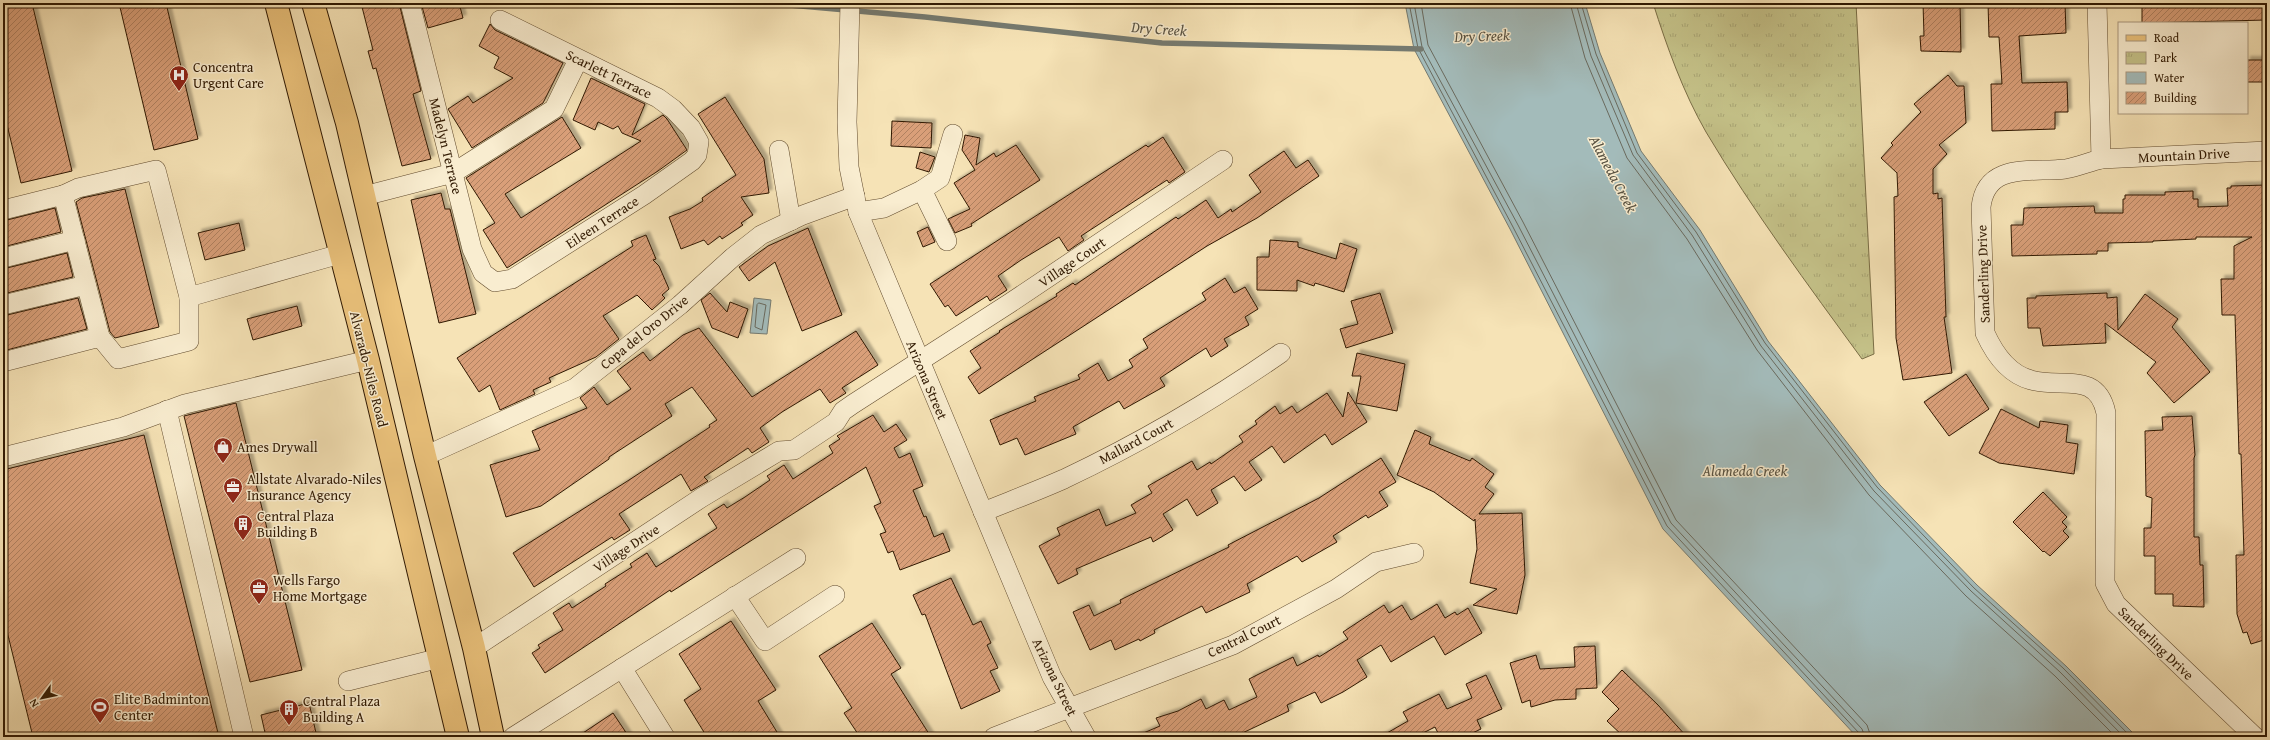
<svg xmlns="http://www.w3.org/2000/svg" width="2270" height="740" viewBox="0 0 2270 740" font-family="'Gentium Book Plus',serif">
<style>
.park{fill:url(#park-tufts);stroke:#7a6d45}
.water{fill:#a3bbba;stroke:#757a70}
.lines{fill:none;stroke-linecap:round;stroke-linejoin:round}
.shore{stroke:#6a6a5e;stroke-width:1}
.stream{stroke:#757a70;stroke-width:5.5}
.building{fill:url(#building-hatch);stroke:#301902;filter:url(#shadow)}
.minor-casing{stroke:#624c2f;stroke-width:20}
.major-casing{stroke:#301902;stroke-width:24}
.minor{stroke:#f9edd0;stroke-width:19}
.major{stroke:#ebc27b;stroke-width:22}
.labels{text-anchor:middle;stroke-width:3;stroke-linejoin:round;paint-order:stroke}
.poi-label{font-size:14px;fill:#301902;stroke:#f9edd0;text-anchor:start}
.street-label{font-size:14px;fill:#301902;stroke:#f9edd0}
.water-label{font-size:15px;font-style:italic;fill:#585242;stroke:#f9edd0}
</style>
<defs>
<pattern id="park-tufts" width="24" height="20" patternUnits="userSpaceOnUse"><rect width="24" height="20" fill="#c4c188"/><path d="M3 7l-1-3M5 7V3M7 7l1-3M15 17l-1-3M17 17v-4M19 17l1-3" fill="none" stroke="#a9a574"/></pattern>
<pattern id="building-hatch" width="6" height="6" patternUnits="userSpaceOnUse"><rect width="6" height="6" fill="#d99f79"/><path d="M-1 1l2-2M0 6l6-6M5 7l2-2" fill="none" stroke="#b08161"/></pattern>
<filter id="shadow"><feDropShadow dx="3.5" dy="-3.5" stdDeviation="1" flood-color="#0004"/></filter>
</defs>
<rect width="100%" height="100%" fill="#f6e3b6"/>
<filter id="stains"><feTurbulence type="fractalNoise" baseFrequency=".005" numOctaves="4"/><feColorMatrix values="0 0 0 0 .2 0 0 0 0 .09 0 0 0 0 .02 0 0 0 .5 -.17"/></filter>
<radialGradient id="worn" r=".72"><stop offset=".6" stop-color="#630" stop-opacity="0"/><stop offset="1" stop-color="#630" stop-opacity=".3"/></radialGradient>
<path class="park" d="M 1653,3 L 1856,3 L 1874,354 L 1862,359 C 1808,285 1753,211 1706,132 C 1683,92 1667,47 1653,3 Z"/>
<g class="water">
<polygon points="1405,3 1585,3 1600,53 1641,151 1700,230 1768,341 1880,485 1977,585 2066,666 2137,737 1857,737 1663,529 1510,229 1414,49"/>
<polygon points="754,298 771,300 767,334 750,333"/>
</g>
<g class="lines">
<g class="shore">
<polyline points="1409,3 1418,48 1513,227 1667,526 1859,733 1860,737"/>
<polyline points="1414,3 1422,47 1518,225 1671,523 1862,729 1865,737"/>
<polyline points="1421,3 1428,45 1523,222 1676,520 1867,725 1871,737"/>
<polyline points="1570,3 1585,58 1627,158 1687,239 1757,350 1869,495 1966,596 2055,676 2116,737"/>
<polyline points="1576,3 1591,56 1633,155 1692,235 1761,346 1874,491 1971,591 2060,672 2124,737"/>
<polyline points="1581,3 1596,54 1637,153 1696,232 1765,343 1877,487 1974,588 2063,668 2131,737"/>
<polygon points="759,303 766,305 762,330 755,327 757,305"/>
</g>
<polyline class="stream" points="767,3 925,17 1162,43 1421,49"/>
</g>
<g class="building">
<polygon points="3,3 32,3 72,171 21,183 3,108"/>
<polygon points="119,3 166,3 198,139 154,150"/>
<polygon points="361,3 399,3 421,91 413,94 431,159 402,166 376,68 373,69 368,51 373,50"/>
<polygon points="421,3 459,3 463,18 428,28"/>
<polygon points="1923,3 1960,3 1961,52 1921,51 1920,36 1924,36"/>
<polygon points="1988,3 2065,3 2066,33 2019,36 2022,83 2067,82 2068,112 2055,112 2055,129 1992,131 1991,84 2002,84 1999,37 1989,37"/>
<polygon points="2142,3 2267,3 2267,20 2142,23"/>
<polygon points="490,24 495,30 563,63 543,103 472,148 448,109 468,96 473,103 513,78 494,68 499,57 479,46"/>
<rect x="2247" y="60" width="20" height="22"/>
<polygon points="1948,75 1957,86 1964,86 1966,123 1939,145 1947,154 1933,169 1933,194 1938,193 1938,199 1942,198 1946,317 1944,317 1952,373 1903,380 1896,338 1894,197 1898,196 1897,173 1881,158 1893,145 1891,143 1921,112 1914,104"/>
<polygon points="591,78 645,104 632,135 663,115 667,119 687,150 658,171 507,268 483,230 495,223 466,178 562,117 581,148 505,194 521,218 641,141 622,133 618,126 613,129 598,122 595,130 573,120"/>
<polygon points="725,97 764,159 769,193 741,197 753,215 741,223 743,225 722,239 720,236 708,245 704,240 681,249 669,217 690,209 703,201 702,198 736,175 698,114"/>
<polygon points="892,121 932,123 931,148 891,146"/>
<polygon points="965,135 980,138 976,165 994,153 996,157 1016,145 1040,180 971,224 972,226 955,233 948,219 970,209 954,183 975,170 962,150"/>
<polygon points="1163,137 1185,172 1169,183 1167,180 1081,236 1084,240 1068,251 1059,237 1021,260 998,276 1007,290 990,301 987,296 956,316 948,305 945,307 930,284 1146,145 1148,147"/>
<polygon points="1284,151 1296,168 1308,160 1319,176 1257,218 1207,246 979,394 968,377 981,368 970,351 1000,332 999,331 1057,296 1056,294 1073,283 1075,285 1176,217 1178,219 1206,200 1218,218 1231,209 1232,212 1261,192 1249,175"/>
<polygon points="920,152 935,157 929,172 916,168"/>
<polygon points="2267,185 2267,639 2251,644 2247,632 2243,633 2237,614 2236,555 2244,555 2241,454 2239,454 2235,315 2222,315 2221,279 2234,279 2234,246 2252,237 2196,237 2196,239 2153,241 2153,242 2108,243 2108,251 2097,251 2097,254 2012,256 2011,225 2023,225 2024,208 2094,206 2095,213 2123,213 2123,199 2125,199 2125,195 2165,195 2165,192 2193,191 2193,199 2198,199 2198,207 2228,206 2227,188 2231,188 2231,186"/>
<polygon points="125,189 159,327 115,338 110,332 76,202 82,198"/>
<polygon points="441,193 445,209 450,209 476,314 439,323 411,200"/>
<polygon points="55,208 61,232 3,247 3,221"/>
<polygon points="239,223 245,250 205,260 198,233"/>
<polygon points="928,227 935,242 923,247 917,232"/>
<polygon points="808,228 842,315 802,331 775,262 749,281 739,267 768,246"/>
<polygon points="646,235 656,259 653,260 659,266 669,289 662,295 665,298 652,310 637,295 603,316 619,339 596,357 549,378 551,382 533,390 535,394 500,410 490,385 479,392 457,358 633,246 631,241"/>
<polygon points="1270,240 1298,242 1298,247 1336,259 1340,243 1357,249 1344,292 1315,283 1314,286 1297,280 1297,291 1257,290 1257,257 1269,257"/>
<polygon points="67,253 73,277 3,294 3,269"/>
<polygon points="1225,278 1234,293 1245,287 1258,309 1245,317 1249,325 1224,339 1228,346 1211,357 1206,348 1160,378 1165,386 1124,409 1119,401 1073,427 1076,434 1025,455 1017,438 1000,445 990,420 1036,401 1034,397 1080,379 1078,375 1098,363 1108,381 1133,367 1129,360 1148,348 1143,339 1206,300 1202,293"/>
<polygon points="710,293 727,312 730,302 748,309 738,338 712,328 701,300"/>
<polygon points="1380,293 1393,333 1346,348 1340,329 1358,324 1351,301"/>
<polygon points="2107,293 2107,298 2117,297 2118,330 2145,294 2178,319 2172,327 2210,372 2174,403 2147,373 2156,362 2105,323 2106,343 2043,346 2040,328 2028,328 2027,298 2036,298 2036,296"/>
<polygon points="78,298 87,329 3,351 3,316"/>
<polygon points="297,306 302,326 253,340 247,319"/>
<polygon points="699,328 752,397 856,331 878,365 842,388 846,393 830,403 820,389 782,412 760,428 769,442 752,453 748,448 704,477 708,481 691,491 681,474 619,514 630,530 614,540 612,537 534,587 513,553 626,482 710,427 709,425 717,420 692,387 665,404 672,416 609,457 609,459 541,506 506,517 490,465 540,450 532,431 587,408 580,398 594,387 607,405 631,389 617,371 643,352 650,361 683,335"/>
<polygon points="1357,353 1405,364 1397,411 1356,403 1361,376 1352,376"/>
<polygon points="1966,374 1989,409 1949,436 1924,402"/>
<polygon points="1348,392 1367,422 1332,445 1325,434 1284,463 1272,446 1249,462 1262,480 1245,491 1234,476 1211,490 1218,503 1197,516 1187,499 1163,514 1173,530 1153,542 1151,537 1076,569 1078,574 1058,584 1039,546 1060,535 1057,528 1099,509 1106,526 1136,513 1131,505 1152,493 1148,486 1192,461 1197,470 1210,462 1211,464 1243,442 1239,436 1257,424 1255,421 1275,406 1280,414 1292,406 1297,413 1327,393 1343,417"/>
<polygon points="236,403 302,670 250,682 184,416"/>
<polygon points="2001,409 2039,428 2040,421 2068,425 2066,442 2078,444 2074,474 1999,463 1979,453"/>
<polygon points="873,415 884,432 896,424 907,440 894,448 899,458 910,453 923,486 913,490 924,517 926,516 934,537 943,533 950,551 900,570 893,551 888,553 880,534 886,532 874,506 881,503 866,467 671,592 670,590 545,673 532,653 540,648 538,645 563,630 553,613 569,603 572,608 606,586 605,584 632,567 630,564 647,553 656,567 717,528 708,514 724,504 727,508 745,497 770,480 767,476 784,465 793,479 833,453 829,446 840,439 837,436"/>
<polygon points="2192,416 2195,455 2194,458 2194,537 2199,537 2200,565 2203,565 2204,607 2173,606 2173,594 2155,594 2155,556 2144,556 2144,528 2151,528 2152,498 2146,496 2145,431 2163,430 2162,417"/>
<polygon points="1415,430 1431,437 1429,444 1470,461 1472,458 1494,474 1485,487 1494,494 1479,514 1522,513 1525,575 1517,614 1473,605 1497,589 1470,583 1477,549 1475,519 1474,521 1434,492 1397,475"/>
<polygon points="144,435 219,737 33,737 3,615 3,470"/>
<polygon points="1381,458 1396,482 1379,492 1388,506 1368,518 1366,515 1333,536 1337,542 1302,562 1297,556 1247,584 1250,592 1206,613 1202,606 1154,630 1155,633 1140,641 1139,639 1115,650 1111,640 1090,650 1073,612 1089,605 1094,616 1121,603 1120,600 1229,547 1228,545 1319,498"/>
<polygon points="2043,492 2067,517 2062,522 2067,527 2063,531 2069,537 2050,556 2044,551 2043,552 2013,522"/>
<polygon points="951,578 973,625 981,621 991,643 987,645 998,668 990,671 1000,691 961,709 925,614 922,615 913,595"/>
<polygon points="1437,604 1445,618 1455,612 1457,615 1468,608 1482,633 1445,655 1434,636 1391,662 1381,645 1357,660 1367,677 1343,692 1321,703 1315,692 1287,705 1289,711 1234,737 1134,737 1160,726 1156,718 1178,711 1201,699 1206,709 1224,700 1229,710 1257,697 1249,679 1293,657 1297,666 1318,655 1319,657 1348,639 1343,632 1384,605 1389,613 1402,605 1411,620"/>
<polygon points="731,621 776,690 758,701 780,737 707,737 684,700 701,689 679,654"/>
<polygon points="872,623 901,668 891,674 931,737 860,737 844,713 852,708 819,656"/>
<polygon points="1595,646 1597,688 1576,689 1576,699 1555,700 1531,707 1530,700 1522,703 1510,663 1536,655 1540,669 1575,667 1574,647"/>
<polygon points="1622,670 1658,705 1687,737 1624,737 1607,721 1619,709 1602,692"/>
<polygon points="1486,675 1502,709 1477,720 1481,729 1464,737 1440,737 1435,727 1415,737 1380,737 1408,721 1403,712 1439,694 1447,709 1472,698 1466,684"/>
<polygon points="309,703 317,737 266,737 261,715"/>
<polygon points="613,713 629,737 577,737"/>
</g>
<g class="lines">
<defs>
<g id="minor">
<polyline points="410,3 472,249 483,273 495,282 512,279 644,195 692,161 697,155 699,142 691,128 673,109 658,98 500,20"/>
<polyline points="850,3 847,122 849,167 858,212 1052,677 1086,737"/>
<path d="M 2097,3 L 2101,159 C 2089,162 2077,167 2065,169 C 2033,173 1986,161 1981,207 L 1985,333 C 1994,353 2008,374 2031,380 C 2061,389 2097,370 2106,413 L 2105,583 L 2116,604 L 2255,737"/>
<polyline points="779,150 791,221"/>
<polyline points="2101,159 2267,151"/>
<polyline points="922,190 947,241"/>
<polyline points="364,196 453,173 554,109 578,60"/>
<polyline points="3,210 63,195"/>
<polyline points="858,212 884,208 922,190 940,178 953,134"/>
<polyline points="3,258 75,240"/>
<polyline points="3,305 86,285"/>
<polyline points="100,337 63,195 78,188 156,170 189,297 340,254"/>
<polyline points="3,362 100,337 118,359 189,341 189,297"/>
<polyline points="167,410 244,737"/>
<polyline points="425,456 575,388 680,305 733,257 761,235 803,215 855,196"/>
<polyline points="3,457 123,427 185,404 368,360"/>
<path d="M 983,512 C 1010,501 1037,491 1064,479 C 1140,443 1212,401 1281,353"/>
<polyline points="735,596 765,641 835,595"/>
<polyline points="474,648 701,498 779,451 794,450 836,422 843,411 853,404 1010,303 1223,160"/>
<polyline points="622,668 665,737"/>
<polyline points="348,681 440,658"/>
<polyline points="513,737 796,558"/>
<polyline points="994,737 1233,645 1336,589 1376,562 1414,553"/>
</g>
<g id="major">
<polyline points="276,3 368,360 458,737"/>
<polyline points="313,3 347,123 425,456 474,648 493,737"/>
</g>
</defs>
<use href="#minor" class="minor-casing"/>
<use href="#major" class="major-casing"/>
<use href="#minor" class="minor"/>
<use href="#major" class="major"/>
</g>
<defs>
<symbol id="hospital-pin" viewBox="-11 -11 22 30"><path d="M0 17L-7.5 6A9.5 9.5 0 1 1 7.5 6Z" fill="#8f2418" stroke="#f9edd0"/><path d="M-5-5h3v3.5h4V-5h3V5h-3V1.5h-4V5h-3Z" fill="#fff"/></symbol>
<symbol id="shop-pin" viewBox="-11 -11 22 30"><path d="M0 17L-7.5 6A9.5 9.5 0 1 1 7.5 6Z" fill="#8f2418" stroke="#f9edd0"/><path d="M-5-2.5h2.3a2.7 3.5 0 0 1 5.4 0H5L5.5 6h-11ZM-1.5-2.5h3a1.5 2.3 0 0 0-3 0Z" fill="#fff"/></symbol>
<symbol id="office-pin" viewBox="-11 -11 22 30"><path d="M0 17L-7.5 6A9.5 9.5 0 1 1 7.5 6Z" fill="#8f2418" stroke="#f9edd0"/><path d="M-6-3h4V-5.5h4V-3h4V5H-6ZM-1-4.5V-3h2v-1.5ZM-6 0V1H6V0Z" fill="#fff"/></symbol>
<symbol id="building-pin" viewBox="-11 -11 22 30"><path d="M0 17L-7.5 6A9.5 9.5 0 1 1 7.5 6Z" fill="#8f2418" stroke="#f9edd0"/><path d="M-4-6H4V6H1V3H-1V6H-4ZM-2.5-4.3h1.7v1.8h-1.7ZM.8-4.3h1.7v1.8H.8ZM-2.5-1h1.7V.8h-1.7ZM.8-1h1.7V.8H.8Z" fill="#fff"/></symbol>
<symbol id="stadium-pin" viewBox="-11 -11 22 30"><path d="M0 17L-7.5 6A9.5 9.5 0 1 1 7.5 6Z" fill="#8f2418" stroke="#f9edd0"/><path d="M0-5a6.5 5 0 1 0 0 10a6.5 5 0 1 0 0-10ZM-3.5-1.8h7v3.6h-7Z" fill="#fff"/></symbol>
</defs>
<g fill-rule="evenodd">
<use href="#hospital-pin" x="168" y="64" width="22" height="30"/>
<use href="#shop-pin" x="212" y="436" width="22" height="30"/>
<use href="#office-pin" x="222" y="476" width="22" height="30"/>
<use href="#building-pin" x="232" y="513" width="22" height="30"/>
<use href="#office-pin" x="248" y="577" width="22" height="30"/>
<use href="#stadium-pin" x="89" y="696" width="22" height="30"/>
<use href="#building-pin" x="278" y="698" width="22" height="30"/>
</g>
<g class="labels">
<g class="poi-label">
<text x="193" y="72">Concentra<tspan x="193" dy="16">Urgent Care</tspan></text>
<text x="237" y="452">Ames Drywall</text>
<text x="247" y="484">Allstate Alvarado-Niles<tspan x="247" dy="16">Insurance Agency</tspan></text>
<text x="257" y="521">Central Plaza<tspan x="257" dy="16">Building B</tspan></text>
<text x="273" y="585">Wells Fargo<tspan x="273" dy="16">Home Mortgage</tspan></text>
<text x="114" y="704">Elite Badminton<tspan x="114" dy="16">Center</tspan></text>
<text x="303" y="706">Central Plaza<tspan x="303" dy="16">Building A</tspan></text>
</g>
<g class="street-label">
<text transform="translate(609 74) rotate(26)" y="5">Scarlett Terrace</text>
<text transform="translate(446 146) rotate(76)" y="5">Madelyn Terrace</text>
<text transform="translate(2184 155) rotate(-3)" y="5">Mountain Drive</text>
<text transform="translate(602 222) rotate(-33)" y="5">Eileen Terrace</text>
<text transform="translate(1072 262) rotate(-34)" y="5">Village Court</text>
<text transform="translate(1983 274) rotate(-92)" y="5">Sanderling Drive</text>
<text transform="translate(644 332) rotate(-39)" y="5">Copa del Oro Drive</text>
<text transform="translate(369 369) rotate(76)" y="5">Alvarado-Niles Road</text>
<text transform="translate(927 380) rotate(67)" y="5">Arizona Street</text>
<text transform="translate(1136 441) rotate(-28)" y="5">Mallard Court</text>
<text transform="translate(626 548) rotate(-33)" y="5">Village Drive</text>
<text transform="translate(1244 636) rotate(-26)" y="5">Central Court</text>
<text transform="translate(2156 643) rotate(44)" y="5">Sanderling Drive</text>
<text transform="translate(1055 677) rotate(64)" y="5">Arizona Street</text>
</g>
<g class="water-label">
<text transform="translate(1159 29) rotate(4)" y="5">Dry Creek</text>
<text transform="translate(1482 36) rotate(-2)" y="5">Dry Creek</text>
<text transform="translate(1613 174) rotate(62)" y="5">Alameda Creek</text>
<text x="1745" y="476">Alameda Creek</text>
</g>
</g>
<rect width="2270" height="740" fill="none" stroke="#f6e3b6" stroke-width="16"/>
<rect x="4" y="4" width="2262" height="732" fill="none" stroke="#301902" stroke-width="2"/>
<rect x="8" y="8" width="2254" height="724" fill="none" stroke="#301902"/>
<rect x="2118" y="22" width="130" height="92" fill="#f9edd0" stroke="#a9987e"/>
<rect x="2126" y="35" width="20" height="6" fill="#ebc27b" stroke="#a9987e"/>
<text x="2154" y="42" font-size="12" fill="#301902">Road</text>
<rect x="2126" y="52" width="20" height="12" fill="url(#park-tufts)" stroke="#a9987e"/>
<text x="2154" y="62" font-size="12" fill="#301902">Park</text>
<rect x="2126" y="72" width="20" height="12" fill="#a3bbba" stroke="#a9987e"/>
<text x="2154" y="82" font-size="12" fill="#301902">Water</text>
<rect x="2126" y="92" width="20" height="12" fill="url(#building-hatch)" stroke="#a9987e"/>
<text x="2154" y="102" font-size="12" fill="#301902">Building</text>
<g transform="translate(42 698) rotate(237)" stroke="#f9edd0" stroke-width="3" paint-order="stroke">
<path d="M0-3L7 15L0 10L-7 15Z" fill="#301902"/>
<text y="-6" font-size="11" font-weight="bold" text-anchor="middle" fill="#301902">N</text>
</g>
<rect width="100%" height="100%" filter="url(#stains)"/>
<rect width="100%" height="100%" fill="url(#worn)"/>
</svg>
